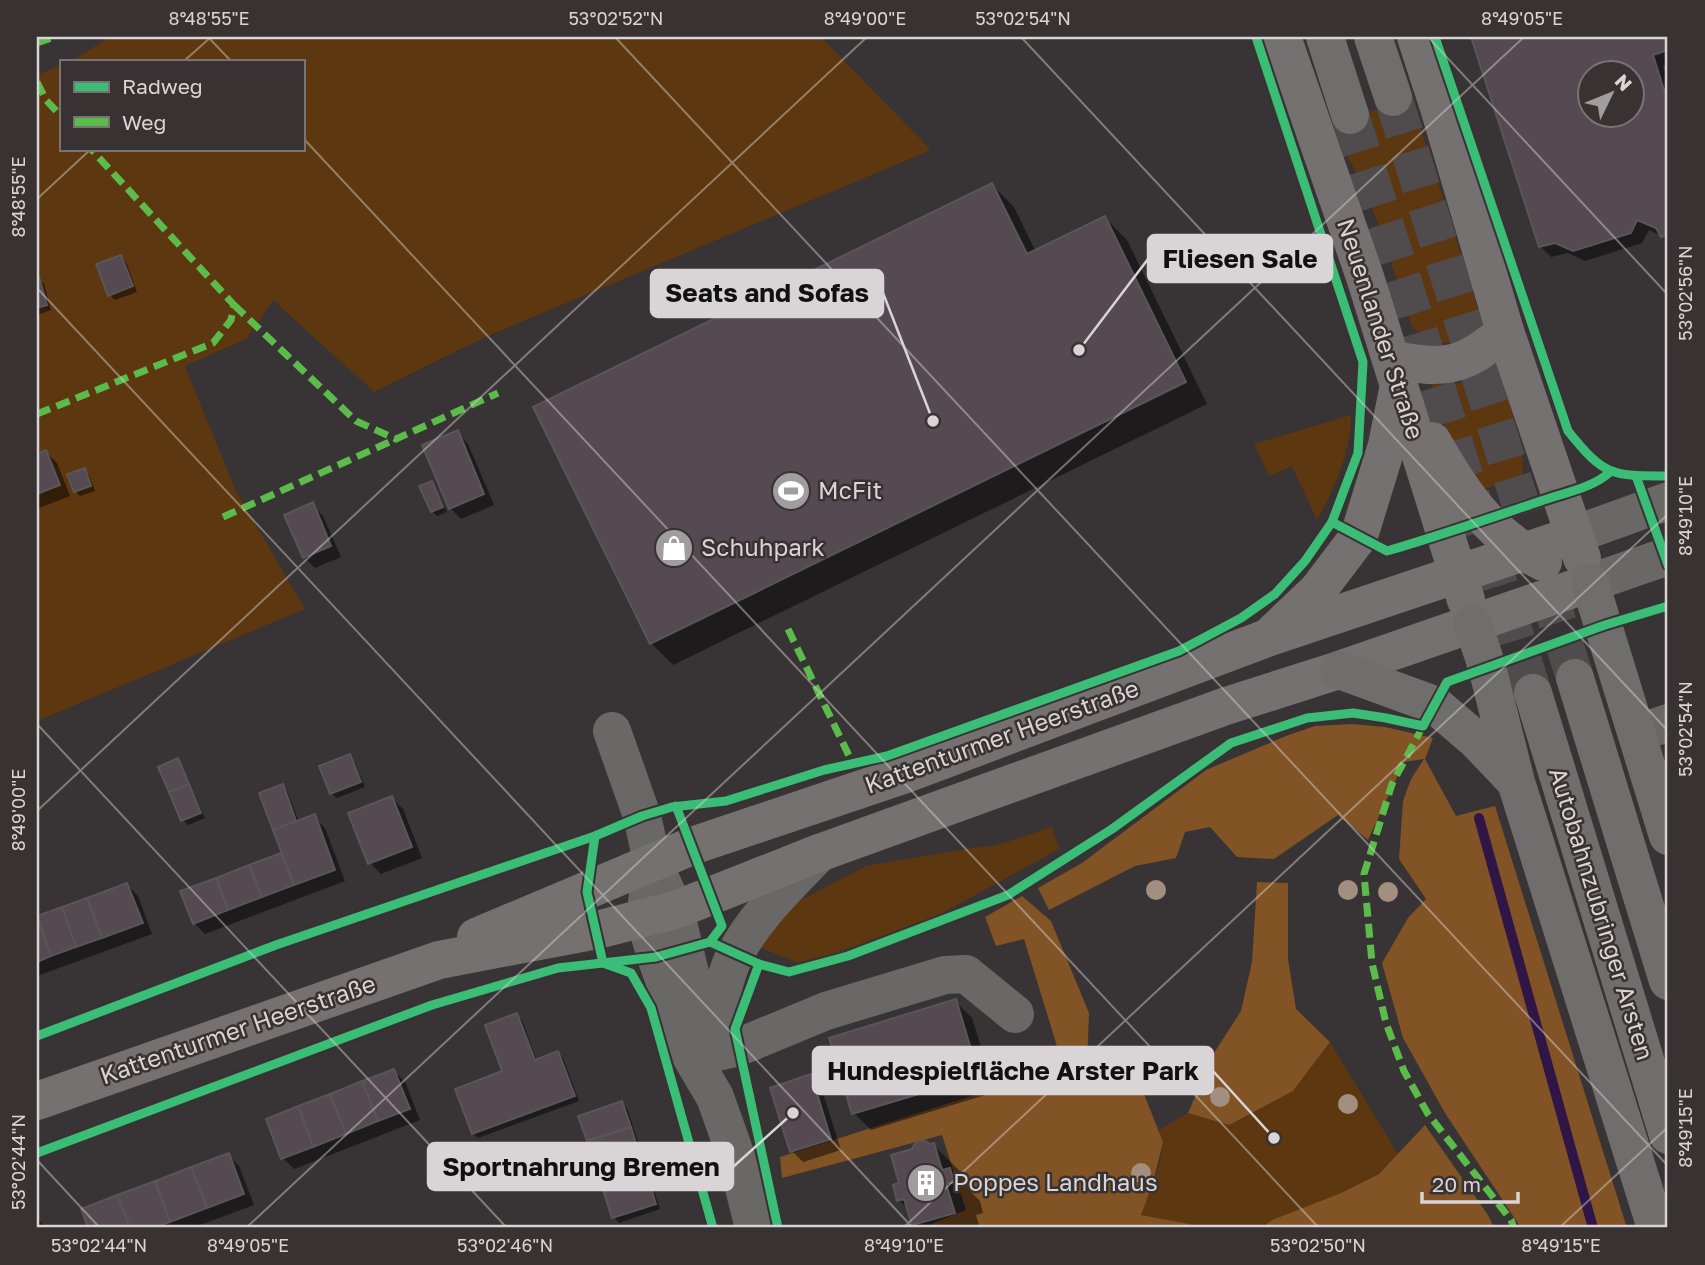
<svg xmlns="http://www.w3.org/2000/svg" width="1705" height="1265" viewBox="0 0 1705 1265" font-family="'Golos Text',sans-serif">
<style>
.green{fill:#5c370f}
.forest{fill:#825325}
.shadow{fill:#0007;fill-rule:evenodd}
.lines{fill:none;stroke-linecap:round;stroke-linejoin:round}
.stream{stroke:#301547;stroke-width:10}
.building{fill:#554952;stroke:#595657;stroke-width:2;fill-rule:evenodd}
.highway-tunnel{stroke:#504b4c;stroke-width:38;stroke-dasharray:38 19;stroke-linecap:butt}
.minor{stroke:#696867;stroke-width:38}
.major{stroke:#747170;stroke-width:38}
.highway{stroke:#706e6d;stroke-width:38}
.quiet{stroke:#5cbc4b;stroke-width:7;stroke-dasharray:14 7;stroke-linecap:butt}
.cycleway-casing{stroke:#393233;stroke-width:13}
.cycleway{stroke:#3abd76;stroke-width:9}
.tree{fill:#a38f80}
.ticks{fill:none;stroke:#d9d4d5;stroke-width:2;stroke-opacity:0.45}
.labels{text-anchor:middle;stroke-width:5;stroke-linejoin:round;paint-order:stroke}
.street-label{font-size:24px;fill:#d9d4d5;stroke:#393233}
.poi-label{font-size:24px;fill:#d9d4d5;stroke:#393233;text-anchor:start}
.leader{fill:none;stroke:#d9d4d5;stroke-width:2.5}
.callout-dot{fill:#d9d4d5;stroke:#393233;stroke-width:2.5}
.callout{fill:#d9d4d5;stroke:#d9d4d5;stroke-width:2.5}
.callout-label{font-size:26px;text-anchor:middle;font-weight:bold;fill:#111}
.neatline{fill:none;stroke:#d9d4d5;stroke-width:2.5}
.ticks-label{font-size:18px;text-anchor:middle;fill:#d9d4d5}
</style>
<rect width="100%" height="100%" fill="#383334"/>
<g class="green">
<polygon points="109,37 821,37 931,150 483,338 374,392 273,300 246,339 185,366 235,489 305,609 37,721 37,75 61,65 61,149 303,149 303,61 72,61"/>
<path d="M 1411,98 L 1479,311 L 1475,327 L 1459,343 C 1439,344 1427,341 1412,327 L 1377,220 L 1360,179 L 1330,125 Z"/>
<path d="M 1497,360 L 1522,447 L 1523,475 L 1480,491 L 1449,441 L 1430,381 C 1458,389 1477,380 1497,360 Z"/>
<path d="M 1351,415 C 1351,451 1335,489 1317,520 L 1292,466 L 1269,476 L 1254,444 Z"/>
<polygon points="1052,827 1059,849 941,914 804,965 756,946 791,905 866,866 972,848 994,846"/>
<path d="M 1330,1042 L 1398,1154 L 1379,1174 L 1341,1193 L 1272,1220 L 1261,1228 L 1196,1228 L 1190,1224 L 1140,1215 C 1150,1191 1168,1156 1159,1130 L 1188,1113 L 1229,1125 L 1293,1091 Z"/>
</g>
<g class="forest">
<polygon points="1351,724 1385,727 1433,738 1425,759 1456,816 1495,806 1627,1228 1521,1228 1445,1113 1403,1038 1382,963 1408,918 1426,899 1399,859 1403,801 1411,779 1424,759 1404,762 1368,840 1338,815 1274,859 1237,857 1210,827 1185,832 1176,858 1135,866 1049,910 1038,888 1082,863 1206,770 1286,736 1315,726"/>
<polygon points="1257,882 1288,883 1288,959 1296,1009 1330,1042 1293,1091 1229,1125 1188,1113 1214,1053 1241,1011 1252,962"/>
<polygon points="1022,896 1051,921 1089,1013 1087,1066 1138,1079 1163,1142 1153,1183 1141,1215 1190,1224 1196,1228 921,1228 966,1210 942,1135 782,1178 780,1157 1000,1087 1064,1069 1024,939 996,946 985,917"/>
<polygon points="1425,1125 1488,1215 1494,1228 1261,1228 1272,1220 1341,1193 1379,1174"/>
</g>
<g class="shadow">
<path d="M 1473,37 L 1668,37 L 1668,64 L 1663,66 L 1668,82 L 1668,242 L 1662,236 L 1649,230 L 1642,243 L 1585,261 L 1568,253 L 1551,257 L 1540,246 ZM 1590,74 L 1632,74 L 1632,116 L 1590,116 Z"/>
<polygon points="992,185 1014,207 1036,252 1105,218 1127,240 1207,404 673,665 651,643"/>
<polygon points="121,257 126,262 137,292 115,300 110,295"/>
<polygon points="38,279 44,284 51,310 37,315"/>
<polygon points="457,432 468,444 494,505 461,519 450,508"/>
<polygon points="46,452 57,463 70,496 39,508 37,506 37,455"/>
<polygon points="84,470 89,475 95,491 80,496 75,491"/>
<polygon points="431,483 436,488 447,512 437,516 432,511"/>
<polygon points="312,505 323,516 341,557 315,568 304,557"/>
<polygon points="349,756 354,761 365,787 337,798 331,793"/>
<polygon points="177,761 182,766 205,818 188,825 183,820"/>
<polygon points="282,786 287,791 299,822 314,817 325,828 345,881 205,934 194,923 183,892 284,854 261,794"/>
<polygon points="392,798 403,809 422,858 381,874 370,863"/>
<polygon points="127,885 138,896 152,934 37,976 37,918"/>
<polygon points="955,1001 972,1018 995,1092 871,1130 854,1113"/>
<polygon points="516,1015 522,1020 537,1061 558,1053 563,1058 579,1101 478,1138 473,1133 505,1072"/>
<polygon points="394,1071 405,1082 420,1120 294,1169 283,1158 268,1120"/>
<polygon points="810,1076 821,1087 841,1150 803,1162 792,1151"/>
<polygon points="622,1103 627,1108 660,1209 619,1223 614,1217 580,1117"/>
<polygon points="933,1145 964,1175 968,1189 980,1201 983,1213 976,1215 980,1228 917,1228 914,1224 909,1210 899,1200 901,1184 930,1146"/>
<polygon points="228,1155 239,1166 254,1205 192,1228 90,1228 83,1210"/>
<polygon points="37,1218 44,1226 45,1228 37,1228"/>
</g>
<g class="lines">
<polyline class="stream" points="1479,818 1593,1228"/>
</g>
<g class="building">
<path d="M 1471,37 L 1668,37 L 1668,50 L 1653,55 L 1668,103 L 1668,235 L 1661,237 L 1656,228 L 1637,220 L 1631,233 L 1573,251 L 1555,243 L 1539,247 ZM 1590,74 L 1632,74 L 1632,116 L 1590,116 Z"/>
<polygon points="992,183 1027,254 1105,216 1186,382 650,644 533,407"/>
<polygon points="121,255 133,286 108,296 96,264"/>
<polygon points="39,277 47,305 37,308 37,278"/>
<polygon points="458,430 484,494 449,509 422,445"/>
<polygon points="46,450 60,485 37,494 37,454"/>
<polygon points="85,468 91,486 74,492 67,474"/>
<polygon points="432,481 443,507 431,512 419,486"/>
<polygon points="313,502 331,546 303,558 284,515"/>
<polygon points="350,754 361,782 330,794 319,766"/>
<polygon points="178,758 189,784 169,792 158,767"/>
<polygon points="189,784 201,813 181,821 169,792"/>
<polygon points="283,784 296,821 273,830 259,793"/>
<polygon points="392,796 412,847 368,864 348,813"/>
<polygon points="315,814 335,870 294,885 273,830"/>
<polygon points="281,853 294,885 262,897 249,865"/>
<polygon points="249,865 262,897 228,910 216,878"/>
<polygon points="216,878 228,910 193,924 180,891"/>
<polygon points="127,883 143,923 102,938 87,898"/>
<polygon points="87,898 102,938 76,947 62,907"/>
<polygon points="62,907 76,947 51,956 37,916"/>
<polygon points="37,919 51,956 37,962"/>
<polygon points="956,999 979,1076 852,1114 829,1038"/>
<polygon points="517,1013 535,1060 558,1051 575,1096 472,1134 455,1089 502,1071 485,1025"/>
<polygon points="394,1069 410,1109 378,1121 362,1081"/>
<polygon points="811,1074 831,1139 790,1152 770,1088"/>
<polygon points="362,1081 378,1121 346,1134 330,1094"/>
<polygon points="330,1094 346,1134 313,1147 298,1106"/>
<polygon points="622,1101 631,1127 587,1141 578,1116"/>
<polygon points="298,1106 313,1147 281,1159 266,1119"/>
<polygon points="631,1127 639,1153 595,1167 587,1141"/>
<polygon points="924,1140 930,1144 934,1143 942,1170 950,1168 954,1182 946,1184 955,1213 912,1225 904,1199 897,1201 893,1185 899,1183 891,1155 912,1149 915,1143"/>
<polygon points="229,1153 244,1194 207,1208 191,1167"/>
<polygon points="639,1153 648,1178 604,1193 595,1167"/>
<polygon points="191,1167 207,1208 170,1222 155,1181"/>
<polygon points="648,1178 656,1204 612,1218 604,1193"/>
<polygon points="155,1181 170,1222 153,1228 130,1228 117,1195"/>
<polygon points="117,1195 130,1228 88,1228 81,1209"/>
</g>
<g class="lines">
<g class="highway-tunnel">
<polyline points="1393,97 1575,678"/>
<polyline points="1350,115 1533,693"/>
</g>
<g class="minor">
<polyline points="1574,535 1668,501"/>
<polyline points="1590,583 1668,556"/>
<polyline points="612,731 642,816 652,861 675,910 705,1036"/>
<polyline points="1637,733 1668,723"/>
<polyline points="652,861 645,919 656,957 692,1058 715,1097 736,1156 754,1228"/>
<path d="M 712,1042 C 719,1013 722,979 736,953 C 756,915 790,884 819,853"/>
<polyline points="709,1054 739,1047 826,1011 945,975 966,974 1015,1014"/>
</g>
<g class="major">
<polyline points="1282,37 1365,277 1466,600"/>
<polyline points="1416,37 1440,111 1505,331 1582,558"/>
<path d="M 1391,359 C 1443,371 1465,367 1505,331"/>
<path d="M 1432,441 C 1461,492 1488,534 1543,562"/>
<polyline points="1274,632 1318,590 1359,536 1387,445 1398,390"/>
<polyline points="476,937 692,846 906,774 1267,638 1574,535"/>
<polyline points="37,1101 439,960 597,930 675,910 819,853 1226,706 1339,670 1590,583"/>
</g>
<g class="highway">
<polyline points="1325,37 1350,115"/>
<polyline points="1373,37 1393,97"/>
<polyline points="1590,583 1668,836"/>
<polyline points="1473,624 1487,667 1516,782 1656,1228"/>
<polyline points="1339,670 1435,705 1476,740 1514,780"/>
<polyline points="1575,678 1668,981"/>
<polyline points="1533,693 1668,1135"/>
</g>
<g class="quiet">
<polyline points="37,43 54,37"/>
<polyline points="37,82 46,100 61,116"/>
<polyline points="234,305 356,421 396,439 498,393"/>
<polyline points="37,414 213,343 231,320 234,305 91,149"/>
<polyline points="223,517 396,439"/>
<polyline points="788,629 853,764"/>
<polyline points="1423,726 1392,784 1364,874 1372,963 1386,1023 1404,1071 1428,1114 1511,1220 1514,1228"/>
</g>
<defs>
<g id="cycleway">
<path d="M 1435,37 L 1568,431 C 1604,476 1611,476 1668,476"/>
<polyline points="1636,476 1668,565"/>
<path d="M 1332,522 L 1387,551 C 1439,536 1490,518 1541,501 C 1563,493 1593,488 1610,472"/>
<polyline points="595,836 587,892 603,963 631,973 651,1008 713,1228"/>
<polyline points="710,942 759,964 789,972 848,956 1008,895 1112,829 1231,743 1307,718 1353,713 1386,718 1423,726 1447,682 1605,625 1668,606"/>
<polyline points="759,964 735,1029 778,1228"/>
<polyline points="37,1036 276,945 595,836 642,816 672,807 726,801 824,770 887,756 1179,651 1241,618 1275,594 1305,561 1332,522 1358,453 1363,362 1256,37"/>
<polyline points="37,1153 432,1005 558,968 656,957 710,942 722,926 676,806"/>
</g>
</defs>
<use href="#cycleway" class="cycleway-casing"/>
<use href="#cycleway" class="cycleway"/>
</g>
<g class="tree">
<circle cx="1156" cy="890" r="10"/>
<circle cx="1348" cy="890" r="10"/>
<circle cx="1388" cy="892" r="10"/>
<circle cx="1220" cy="1097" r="10"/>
<circle cx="1348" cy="1104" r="10"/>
<circle cx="1141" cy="1173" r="10"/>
</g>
<path class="ticks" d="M 208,37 L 231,61M 615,37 L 1668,1166M 1021,37 L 1668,731M 1428,37 L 1668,295M 184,61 L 211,37M 303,138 L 1319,1228M 37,199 L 91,149M 37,288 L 913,1228M 37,724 L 507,1228M 37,811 L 867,37M 37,1160 L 100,1228M 246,1228 L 1524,37M 903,1228 L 1668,514M 1559,1228 L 1668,1127"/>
<defs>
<symbol id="stadium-disc" viewBox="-11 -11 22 22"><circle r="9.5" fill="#a19c9d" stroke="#393233"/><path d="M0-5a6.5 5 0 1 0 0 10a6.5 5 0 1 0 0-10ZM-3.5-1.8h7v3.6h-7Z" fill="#fff"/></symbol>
<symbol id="shop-disc" viewBox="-11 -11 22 22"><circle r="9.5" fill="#a19c9d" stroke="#393233"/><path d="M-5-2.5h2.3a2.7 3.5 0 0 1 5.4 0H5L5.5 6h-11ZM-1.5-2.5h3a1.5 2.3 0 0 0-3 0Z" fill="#fff"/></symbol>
<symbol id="building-disc" viewBox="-11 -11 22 22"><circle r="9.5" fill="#a19c9d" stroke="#393233"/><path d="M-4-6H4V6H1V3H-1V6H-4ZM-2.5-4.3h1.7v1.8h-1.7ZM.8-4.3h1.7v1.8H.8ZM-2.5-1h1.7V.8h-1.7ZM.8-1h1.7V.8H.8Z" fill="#fff"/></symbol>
</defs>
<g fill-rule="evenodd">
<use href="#stadium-disc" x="769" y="469" width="44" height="44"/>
<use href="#shop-disc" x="652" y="526" width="44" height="44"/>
<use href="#building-disc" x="904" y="1161" width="44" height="44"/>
</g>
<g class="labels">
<g class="street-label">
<text transform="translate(1380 329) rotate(72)" y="8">Neuenlander Straße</text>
<text transform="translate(1002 737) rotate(-20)" y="8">Kattenturmer Heerstraße</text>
<text transform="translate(1601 914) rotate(73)" y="8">Autobahnzubringer Arsten</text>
<text transform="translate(238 1030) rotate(-19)" y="8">Kattenturmer Heerstraße</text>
</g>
<g class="poi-label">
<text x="818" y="499">McFit</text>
<text x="701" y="556">Schuhpark</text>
<text x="953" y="1191">Poppes Landhaus</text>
</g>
</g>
<path class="leader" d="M1079 350L1148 259M933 421L883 293M1274 1138L1213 1071M793 1113L733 1167"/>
<g class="callout-dot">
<circle cx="1079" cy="350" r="7"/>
<circle cx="933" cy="421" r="7"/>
<circle cx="1274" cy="1138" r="7"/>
<circle cx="793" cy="1113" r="7"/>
</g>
<g class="callout">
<rect x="1148" y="235" width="184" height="47" rx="7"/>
<rect x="651" y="270" width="232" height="47" rx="7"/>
<rect x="813" y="1047" width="400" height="47" rx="7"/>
<rect x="428" y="1143" width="305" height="47" rx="7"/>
</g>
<g class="callout-label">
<text x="1240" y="268">Fliesen Sale</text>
<text x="767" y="302">Seats and Sofas</text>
<text x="1013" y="1080">Hundespielfläche Arster Park</text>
<text x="581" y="1176">Sportnahrung Bremen</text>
</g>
<rect width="1705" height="1265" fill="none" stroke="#393233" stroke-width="77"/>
<rect x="60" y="60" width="245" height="91" fill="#393233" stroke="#797374" stroke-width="2"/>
<rect x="74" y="82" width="35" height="10" fill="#3abd76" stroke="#797374" stroke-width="2"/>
<text x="122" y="94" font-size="21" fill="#d9d4d5">Radweg</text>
<rect x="74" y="117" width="35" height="10" fill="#5cbc4b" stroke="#797374" stroke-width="2"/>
<text x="122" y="130" font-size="21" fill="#d9d4d5">Weg</text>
<g transform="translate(1611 94) rotate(47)"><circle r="33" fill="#393233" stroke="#797374" stroke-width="2"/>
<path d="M0-5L12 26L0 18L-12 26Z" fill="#a19c9d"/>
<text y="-10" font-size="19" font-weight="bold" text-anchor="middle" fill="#d9d4d5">N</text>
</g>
<path d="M1422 1192v10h96v-10" fill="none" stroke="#d9d4d5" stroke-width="3.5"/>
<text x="1432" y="1192" font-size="21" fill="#d9d4d5" stroke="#393233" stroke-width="5" paint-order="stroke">20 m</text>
<rect x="38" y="38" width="1628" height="1188" class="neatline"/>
<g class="ticks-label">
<text x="209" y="25">8°48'55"E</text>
<text x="616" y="25">53°02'52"N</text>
<text x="865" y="25">8°49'00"E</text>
<text x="1023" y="25">53°02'54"N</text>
<text x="1522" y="25">8°49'05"E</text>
<text transform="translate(19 197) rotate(-90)" y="6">8°48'55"E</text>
<text transform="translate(1686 293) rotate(-90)" y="6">53°02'56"N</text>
<text transform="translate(1686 516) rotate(-90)" y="6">8°49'10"E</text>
<text transform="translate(1686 729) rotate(-90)" y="6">53°02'54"N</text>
<text transform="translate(19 810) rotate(-90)" y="6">8°49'00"E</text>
<text transform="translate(1686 1128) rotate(-90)" y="6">8°49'15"E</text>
<text transform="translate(19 1162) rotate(-90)" y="6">53°02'44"N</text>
<text x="99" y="1252">53°02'44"N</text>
<text x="248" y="1252">8°49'05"E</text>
<text x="505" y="1252">53°02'46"N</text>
<text x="904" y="1252">8°49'10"E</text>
<text x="1318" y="1252">53°02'50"N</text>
<text x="1561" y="1252">8°49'15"E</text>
</g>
</svg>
